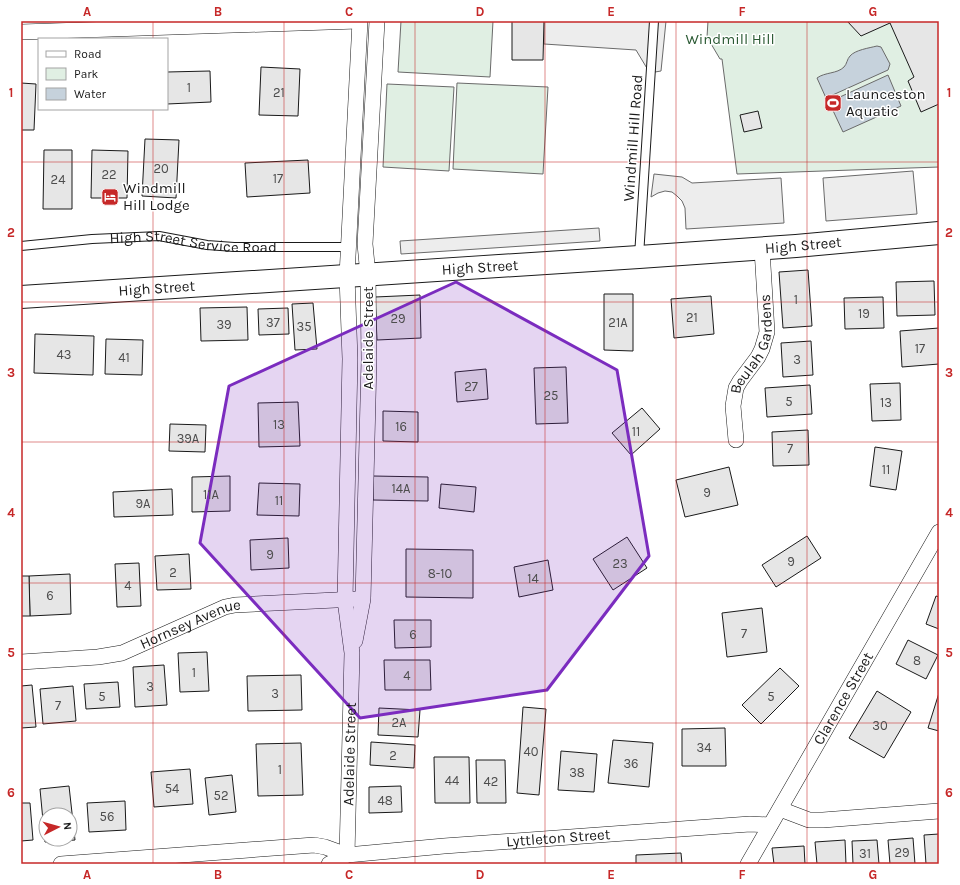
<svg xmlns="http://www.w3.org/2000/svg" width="960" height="885" viewBox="0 0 960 885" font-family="Karla,sans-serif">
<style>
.green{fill:#e0efe3;stroke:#6a6a6a}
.parking{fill:#ededed;stroke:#6a6a6a}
.water{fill:#c6d2dc;stroke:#6a6a6a}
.building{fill:#e6e6e6;stroke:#1a1a1a;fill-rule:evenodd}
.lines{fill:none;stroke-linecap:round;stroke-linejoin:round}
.service-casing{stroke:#1a1a1a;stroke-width:10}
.minor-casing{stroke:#1a1a1a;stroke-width:16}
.secondary-casing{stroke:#1a1a1a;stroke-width:24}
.service{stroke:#fff;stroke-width:8}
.minor{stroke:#fff;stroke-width:15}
.secondary{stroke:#fff;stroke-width:22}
.marked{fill:#7b2cbf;fill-opacity:0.2;stroke:#7b2cbf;stroke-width:3;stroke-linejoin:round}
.grid{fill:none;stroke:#c62828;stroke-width:1;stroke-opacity:0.55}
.labels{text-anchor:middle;stroke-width:3;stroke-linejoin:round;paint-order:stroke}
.number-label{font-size:13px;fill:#4d4d4d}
.park-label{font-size:15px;fill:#2b5a34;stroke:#fff}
.poi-label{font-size:15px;fill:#1a1a1a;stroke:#fff;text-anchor:start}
.street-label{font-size:15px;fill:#1a1a1a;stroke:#fff}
.neatline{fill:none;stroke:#c62828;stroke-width:1.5}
.grid-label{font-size:13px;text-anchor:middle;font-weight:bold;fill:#c62828}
</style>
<rect width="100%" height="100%" fill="#fff"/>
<g class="green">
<polygon points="401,21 493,21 490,77 398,72"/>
<polygon points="708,21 939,21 939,167 737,174 722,59 720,59 707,37"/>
<polygon points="457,83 548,87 543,174 453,169"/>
<polygon points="387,84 454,87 449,171 383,167"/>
</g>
<g class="parking">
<polygon points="544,21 666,21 661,71 655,72 648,70 636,50 544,44"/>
<polygon points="913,171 917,214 826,221 823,178"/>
<polygon points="654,174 682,177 692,183 781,178 784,223 686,229 685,208 682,201 677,196 672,192 665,191 658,193 651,197"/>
<polygon points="599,228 600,241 401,254 400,241"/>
</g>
<g class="water">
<path d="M 877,46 L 881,47 L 890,64 L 888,70 L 826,98 L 817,78 C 825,72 837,74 844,67 C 847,64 847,59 850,56 C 855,50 869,48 877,46 Z"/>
<polygon points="888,75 901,106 843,132 829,102"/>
</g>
<g class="building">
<polygon points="512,21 556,21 544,21 543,60 512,60"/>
<polygon points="847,21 939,21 939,104 921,112 908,81 914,77 890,23 861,36"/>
<polygon points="261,67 300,69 298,116 259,115"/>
<polygon points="210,71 211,102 167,104 167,72"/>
<polygon points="21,83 36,84 34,130 21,130"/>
<polygon points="758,111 762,128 744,132 740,115"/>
<polygon points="145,139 179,140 176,198 142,196"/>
<polygon points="44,150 72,150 72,209 43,209"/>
<polygon points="92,150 128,151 127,198 91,198"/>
<polygon points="308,160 310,193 247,197 245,163"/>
<polygon points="808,270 812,326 783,328 779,272"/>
<polygon points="934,281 935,315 897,316 896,282"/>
<polygon points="604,294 633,294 633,351 604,350"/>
<polygon points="420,295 421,338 377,340 375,297"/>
<polygon points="711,296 714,334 674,338 671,299"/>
<polygon points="883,297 884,328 845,329 844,298"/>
<polygon points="313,303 317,349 295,350 292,304"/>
<polygon points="247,307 248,340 201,341 200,308"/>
<polygon points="288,308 289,334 259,335 258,309"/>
<polygon points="939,328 939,364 902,367 900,331"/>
<polygon points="35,334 94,336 93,375 34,373"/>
<polygon points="106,339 143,340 142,375 105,374"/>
<polygon points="811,341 813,375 783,377 781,343"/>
<polygon points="566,367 568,423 536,424 534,368"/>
<polygon points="486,369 488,399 457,402 455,372"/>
<polygon points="900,383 901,420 872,421 870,384"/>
<polygon points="810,385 812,414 767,417 765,388"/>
<polygon points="298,402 300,446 259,447 258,403"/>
<polygon points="642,408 660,429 631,455 612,433"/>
<polygon points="383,411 418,412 418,442 383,441"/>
<polygon points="170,424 206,425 205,452 169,451"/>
<polygon points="808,430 809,465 773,466 772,432"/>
<polygon points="875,447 902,451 896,490 870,486"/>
<polygon points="729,467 738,505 685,517 676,480"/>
<polygon points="230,476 230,511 192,512 192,477"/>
<polygon points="373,476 428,477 428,501 373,500"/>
<polygon points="259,483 300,484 299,516 257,515"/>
<polygon points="441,484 476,487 474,512 439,508"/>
<polygon points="172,489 173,515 114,517 113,492"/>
<polygon points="807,536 821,558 776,587 762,565"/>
<polygon points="627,537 647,568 613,590 593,559"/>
<polygon points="288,538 289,568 251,570 250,540"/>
<polygon points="406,549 473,550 473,598 406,597"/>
<polygon points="189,554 191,589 157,590 155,556"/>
<polygon points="548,560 553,590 519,597 514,567"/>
<polygon points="139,563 141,606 117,607 115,564"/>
<polygon points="70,574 71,614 30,616 29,576"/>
<polygon points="21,576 29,576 30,616 21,616"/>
<polygon points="936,596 939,597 939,629 926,624"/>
<polygon points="762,608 767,652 727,657 722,613"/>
<polygon points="394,620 431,620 431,647 395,648"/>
<polygon points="908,640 938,655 926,679 896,664"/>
<polygon points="207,652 209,691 180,692 178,653"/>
<polygon points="384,660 430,660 431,690 385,690"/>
<polygon points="164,665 167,705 135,707 133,667"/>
<polygon points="780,668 799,686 761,724 742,705"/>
<polygon points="301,675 302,710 248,711 247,676"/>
<polygon points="118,682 120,707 86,709 84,684"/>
<polygon points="32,685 36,727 21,728 21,686"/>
<polygon points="73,686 76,721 43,724 40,689"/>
<polygon points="877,691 911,712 884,758 849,738"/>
<polygon points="939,693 939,731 928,728"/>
<polygon points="523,707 546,709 539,795 517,793"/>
<polygon points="379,708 420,710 418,737 378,735"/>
<polygon points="725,728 726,766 682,766 682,729"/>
<polygon points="613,740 653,743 649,787 608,783"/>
<polygon points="371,742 415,745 414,768 370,765"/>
<polygon points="301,743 303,795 258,796 256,744"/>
<polygon points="561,751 597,754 594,792 558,790"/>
<polygon points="434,757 469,757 470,803 435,803"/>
<polygon points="476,760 505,760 506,803 477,803"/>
<polygon points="190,769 193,804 154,807 151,772"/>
<polygon points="232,775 236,812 209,815 205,778"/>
<path d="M 69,786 L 75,840 L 45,842 L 40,789 ZM 46,815 L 70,815 L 70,839 L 46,839 Z"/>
<polygon points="401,786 402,812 369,813 369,787"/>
<polygon points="125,801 126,830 89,832 87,803"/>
<polygon points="21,803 30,803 33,840 21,841"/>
<polygon points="939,834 939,864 926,864 924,835"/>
<polygon points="913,838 915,864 890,864 888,840"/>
<polygon points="845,840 846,864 817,864 815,842"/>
<polygon points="877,840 879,864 853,864 852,841"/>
<polygon points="804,846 805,864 774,864 772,848"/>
<polygon points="681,853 682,864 636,864 636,855"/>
</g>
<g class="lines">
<defs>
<g id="service">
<path id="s1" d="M 21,246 L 92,239 L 159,236 L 207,245 L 234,247 L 348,247"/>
<polyline points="639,256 654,21"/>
</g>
<g id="minor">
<polyline points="21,32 358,21"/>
<path id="s2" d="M 736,440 L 733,406 L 736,388 L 740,381 L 758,357 L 762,349 L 767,332 L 762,249"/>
<polyline points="355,641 363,599 369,360 368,275 365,244 377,21"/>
<path id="s3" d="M 21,662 L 98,657 L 122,653 L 225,607 L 235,605 L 356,599"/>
<polyline points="780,809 809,820 823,820 939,811"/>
<path id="s4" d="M 347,855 L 352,653 L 345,600 L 350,359 L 347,276 L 360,21"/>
<polyline points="61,864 314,845 325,847 347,855"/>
<path id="s5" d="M 329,864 L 347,855 L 444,846 L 750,824 L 770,825"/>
<path id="s6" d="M 748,864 L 939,532"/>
</g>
<g id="secondary">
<path id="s7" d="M 21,297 L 639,257 L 796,246 L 939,233"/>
</g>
</defs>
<use href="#service" class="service-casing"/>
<use href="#minor" class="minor-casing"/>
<use href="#secondary" class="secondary-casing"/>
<use href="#service" class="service"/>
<use href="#minor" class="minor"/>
<use href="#secondary" class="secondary"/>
</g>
<path class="marked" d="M 456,282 L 617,370 L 649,556 L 547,690 L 360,718 L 200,543 L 229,386 Z"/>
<path class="grid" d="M 153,21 L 153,39M 284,21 L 284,864M 415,21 L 415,864M 545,21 L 545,864M 676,21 L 676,864M 807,21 L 807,864M 153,109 L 153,864M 21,162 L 939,162M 21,302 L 939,302M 21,442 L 939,442M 21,583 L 939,583M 21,723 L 939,723"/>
<defs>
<symbol id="stadium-square" viewBox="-11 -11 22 22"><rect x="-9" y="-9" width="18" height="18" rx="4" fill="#c62828" stroke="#fff"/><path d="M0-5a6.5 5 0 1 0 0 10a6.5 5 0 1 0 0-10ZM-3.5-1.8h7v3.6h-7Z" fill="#fff"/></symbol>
<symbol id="hotel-square" viewBox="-11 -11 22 22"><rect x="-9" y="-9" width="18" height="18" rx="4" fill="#c62828" stroke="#fff"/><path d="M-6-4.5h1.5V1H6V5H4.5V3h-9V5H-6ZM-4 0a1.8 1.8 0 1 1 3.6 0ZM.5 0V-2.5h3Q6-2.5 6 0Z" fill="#fff"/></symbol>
</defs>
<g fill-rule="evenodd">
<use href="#stadium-square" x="823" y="93" width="20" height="20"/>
<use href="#hotel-square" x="100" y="187" width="20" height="20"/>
</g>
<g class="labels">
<g class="number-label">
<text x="189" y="92">1</text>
<text x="279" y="97">21</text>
<text x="161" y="173">20</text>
<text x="109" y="179">22</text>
<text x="278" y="183">17</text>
<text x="58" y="184">24</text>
<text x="796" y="304">1</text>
<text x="864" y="318">19</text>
<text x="692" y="322">21</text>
<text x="398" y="323">29</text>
<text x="273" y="327">37</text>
<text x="618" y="327">21A</text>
<text x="224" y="329">39</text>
<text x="304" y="331">35</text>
<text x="920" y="353">17</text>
<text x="64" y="359">43</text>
<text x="124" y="362">41</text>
<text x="797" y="364">3</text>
<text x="471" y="391">27</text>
<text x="551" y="400">25</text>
<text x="789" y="406">5</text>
<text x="886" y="407">13</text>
<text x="279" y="429">13</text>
<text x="401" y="431">16</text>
<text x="636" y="436">11</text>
<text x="188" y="443">39A</text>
<text x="790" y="453">7</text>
<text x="886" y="474">11</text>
<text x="401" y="493">14A</text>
<text x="707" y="497">9</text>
<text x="211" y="499">11A</text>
<text x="279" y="505">11</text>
<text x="143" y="508">9A</text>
<text x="270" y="559">9</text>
<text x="791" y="566">9</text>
<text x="620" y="568">23</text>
<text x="173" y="577">2</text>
<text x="440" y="578">8-10</text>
<text x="533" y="583">14</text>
<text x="128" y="590">4</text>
<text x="50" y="600">6</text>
<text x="744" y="638">7</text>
<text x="413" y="639">6</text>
<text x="917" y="665">8</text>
<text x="194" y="677">1</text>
<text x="407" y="680">4</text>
<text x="150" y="691">3</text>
<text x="275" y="698">3</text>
<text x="102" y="701">5</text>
<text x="771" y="701">5</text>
<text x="58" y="710">7</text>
<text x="399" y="727">2A</text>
<text x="880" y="730">30</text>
<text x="704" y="752">34</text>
<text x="531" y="756">40</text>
<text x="393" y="760">2</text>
<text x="631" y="768">36</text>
<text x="280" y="774">1</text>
<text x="577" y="777">38</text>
<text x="452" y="785">44</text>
<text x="491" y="786">42</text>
<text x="172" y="793">54</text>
<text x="221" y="800">52</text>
<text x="385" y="805">48</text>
<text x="107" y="821">56</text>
<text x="902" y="857">29</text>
<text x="865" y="858">31</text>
</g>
<g class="park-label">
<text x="730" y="44">Windmill Hill</text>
</g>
<g class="poi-label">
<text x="846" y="99">Launceston<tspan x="846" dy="17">Aquatic</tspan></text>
<text x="123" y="193">Windmill<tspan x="123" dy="17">Hill Lodge</tspan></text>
</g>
<g class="street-label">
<text transform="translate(633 138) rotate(-86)" y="5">Windmill Hill Road</text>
<text dy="5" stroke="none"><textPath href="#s1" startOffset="173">High Street Service Road</textPath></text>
<text dy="5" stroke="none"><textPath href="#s7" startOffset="784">High Street</textPath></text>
<text dy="5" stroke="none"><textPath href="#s7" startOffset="460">High Street</textPath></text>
<text dy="5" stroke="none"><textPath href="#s7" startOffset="136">High Street</textPath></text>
<text transform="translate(368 338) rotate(-90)" y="5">Adelaide Street</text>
<text dy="5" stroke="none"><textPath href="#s2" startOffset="101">Beulah Gardens</textPath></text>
<text dy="5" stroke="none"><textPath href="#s3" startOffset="176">Hornsey Avenue</textPath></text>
<text dy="5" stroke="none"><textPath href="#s6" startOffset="191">Clarence Street</textPath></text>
<text dy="5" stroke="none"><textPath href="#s4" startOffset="101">Adelaide Street</textPath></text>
<text dy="5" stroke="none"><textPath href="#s5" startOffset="232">Lyttleton Street</textPath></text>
</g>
</g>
<rect width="960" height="885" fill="none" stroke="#ffffff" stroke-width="44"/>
<rect x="38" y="38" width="130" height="72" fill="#ffffff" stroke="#a3a3a3"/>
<rect x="46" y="51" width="20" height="6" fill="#ffffff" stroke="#a3a3a3"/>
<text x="74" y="58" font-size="12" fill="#1a1a1a">Road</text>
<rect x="46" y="68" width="20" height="12" fill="#e0efe3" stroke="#a3a3a3"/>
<text x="74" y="78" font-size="12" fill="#1a1a1a">Park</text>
<rect x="46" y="88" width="20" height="12" fill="#c6d2dc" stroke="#a3a3a3"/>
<text x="74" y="98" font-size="12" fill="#1a1a1a">Water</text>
<g transform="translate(58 827) rotate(84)"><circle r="19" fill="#ffffff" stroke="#a3a3a3"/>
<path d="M0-3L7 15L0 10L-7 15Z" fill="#c62828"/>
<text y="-6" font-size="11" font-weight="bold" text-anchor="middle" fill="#1a1a1a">N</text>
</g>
<rect x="22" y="22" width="916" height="841" class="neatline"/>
<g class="grid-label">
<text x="87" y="16">A</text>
<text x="218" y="16">B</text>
<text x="349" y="16">C</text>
<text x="480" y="16">D</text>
<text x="611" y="16">E</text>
<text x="742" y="16">F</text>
<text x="873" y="16">G</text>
<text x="11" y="97">1</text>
<text x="949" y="97">1</text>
<text x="11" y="237">2</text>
<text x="949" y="237">2</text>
<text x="11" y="377">3</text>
<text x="949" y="377">3</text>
<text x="11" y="517">4</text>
<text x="949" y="517">4</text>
<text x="11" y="657">5</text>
<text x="949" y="657">5</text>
<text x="11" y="797">6</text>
<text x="949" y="797">6</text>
<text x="87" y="879">A</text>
<text x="218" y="879">B</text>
<text x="349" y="879">C</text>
<text x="480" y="879">D</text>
<text x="611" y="879">E</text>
<text x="742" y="879">F</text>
<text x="873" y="879">G</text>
</g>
</svg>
